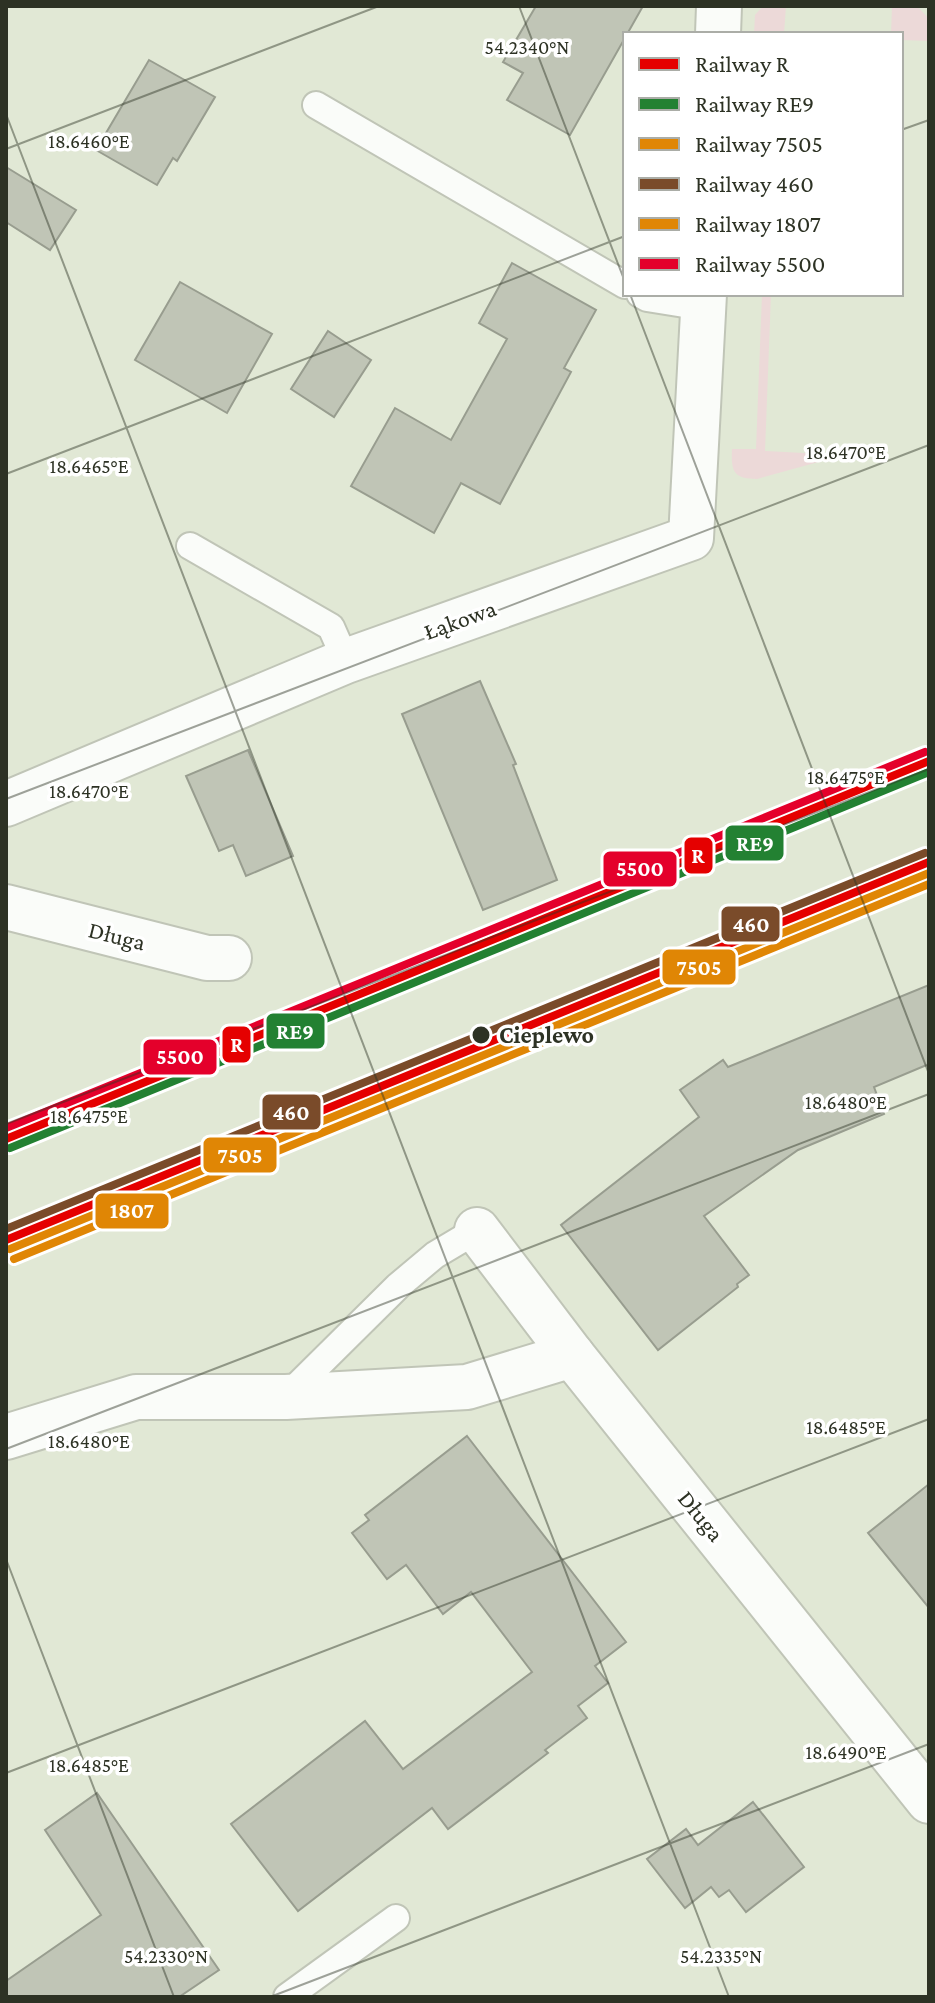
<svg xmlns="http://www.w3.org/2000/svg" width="935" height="2003" viewBox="0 0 935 2003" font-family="'Crimson Pro',serif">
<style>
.green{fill:#ecd9d8}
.building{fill:#c0c5b6;stroke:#989d8f;stroke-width:2}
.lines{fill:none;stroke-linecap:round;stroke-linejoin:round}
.service-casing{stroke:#c0c5b7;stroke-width:30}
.minor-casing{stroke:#c0c5b7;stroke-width:48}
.service{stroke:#fafcf9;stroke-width:26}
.minor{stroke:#fafcf9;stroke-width:44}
.rail-1-casing{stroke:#fff;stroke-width:14}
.rail-2-casing{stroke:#fff;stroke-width:14}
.rail-3-casing{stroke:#fff;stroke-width:14}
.rail-4-casing{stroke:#fff;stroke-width:14}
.rail-5-casing{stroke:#fff;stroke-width:14}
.rail-6-casing{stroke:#fff;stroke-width:14}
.rail-1{stroke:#e50000;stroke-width:8}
.rail-2{stroke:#238132;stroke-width:8}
.rail-3{stroke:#e08605;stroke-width:8}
.rail-4{stroke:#7a4b2a;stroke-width:8}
.rail-5{stroke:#e08605;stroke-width:8}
.rail-6{stroke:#e4002b;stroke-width:8}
.ticks{fill:none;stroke:#2d3224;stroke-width:2;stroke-opacity:0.45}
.stop-dot{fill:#2d3224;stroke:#fff;stroke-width:3}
.labels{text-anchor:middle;stroke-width:7;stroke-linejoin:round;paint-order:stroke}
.street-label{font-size:24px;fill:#2d3224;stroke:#fff}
.stop-label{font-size:24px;font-weight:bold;fill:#2d3224;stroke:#fff;text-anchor:start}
.ticks-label{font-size:20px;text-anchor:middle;fill:#2d3224;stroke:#fff;stroke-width:7;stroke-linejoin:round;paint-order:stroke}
.line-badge{stroke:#fff;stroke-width:3}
.badge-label{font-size:22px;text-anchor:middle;font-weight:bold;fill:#fff}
</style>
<rect width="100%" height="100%" fill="#e1e8d5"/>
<g class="green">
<polygon points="763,6 786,6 784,34 754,34 755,15"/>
<polygon points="892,6 917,6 929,19 929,41 901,40 901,34 891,34"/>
<path d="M 762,294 L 771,294 L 765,451 L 844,455 L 757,479 C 733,479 731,471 732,449 L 756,449 Z"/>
</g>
<g class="building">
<polygon points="536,6 643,6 570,135 507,100 523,73 503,62"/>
<polygon points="149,60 215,97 177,161 173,158 157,185 96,150"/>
<polygon points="6,167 76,210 50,250 6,222"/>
<polygon points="512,263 596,310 564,368 571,372 500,504 461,483 434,533 351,486 395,408 451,440 507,339 479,323"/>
<polygon points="180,282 272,334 227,413 135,360"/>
<polygon points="328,331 371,360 334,417 291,389"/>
<polygon points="480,681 516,764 513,765 557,880 483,910 402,714"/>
<polygon points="248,750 293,856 246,876 233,845 219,851 186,776"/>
<polygon points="929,985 929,1064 874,1087 884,1114 798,1150 704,1216 749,1275 737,1284 738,1287 658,1350 561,1225 699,1117 680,1090 723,1060 728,1067"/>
<polygon points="467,1436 626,1642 595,1666 608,1683 578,1706 587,1718 545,1750 548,1753 448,1829 432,1808 298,1911 231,1824 365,1721 403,1769 532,1672 471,1592 443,1614 406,1565 387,1579 352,1533 369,1520 365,1515"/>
<polygon points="929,1484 929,1608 868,1533"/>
<polygon points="97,1793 219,1970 179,1997 6,1997 6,1981 101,1915 45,1830"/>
<polygon points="753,1802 804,1867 746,1912 729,1890 719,1897 711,1887 685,1908 647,1859 686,1829 698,1845"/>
</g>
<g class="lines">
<defs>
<g id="service">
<polyline points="316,105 625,285"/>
<polyline points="640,294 647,298 703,307"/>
<polyline points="190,546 331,627 346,661"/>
<polyline points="286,1397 398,1286 435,1255 477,1230"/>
<polyline points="287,1997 396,1918"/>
</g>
<g id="minor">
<polyline points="718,34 719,6"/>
<polyline points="6,804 346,661 691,538 704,294"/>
<polyline points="6,907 207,958 229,958"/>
<polyline points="477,1230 572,1355 929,1801"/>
<polyline points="6,1437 136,1397 286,1397 467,1387 572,1355"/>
</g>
</defs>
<use href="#service" class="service-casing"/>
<use href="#minor" class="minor-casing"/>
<use href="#service" class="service"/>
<use href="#minor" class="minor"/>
<defs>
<g id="rail-1">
<polyline points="6,1139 929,761"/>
<polyline points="6,1240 929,862"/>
</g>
<polyline id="rail-2" points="10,1148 929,772"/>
<polyline id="rail-3" points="10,1249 929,873"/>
<polyline id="rail-4" points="6,1229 925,853"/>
<polyline id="rail-5" points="14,1259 929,884"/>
<polyline id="rail-6" points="6,1128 925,752"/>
</defs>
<use href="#rail-1" class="rail-1-casing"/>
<use href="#rail-2" class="rail-2-casing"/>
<use href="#rail-3" class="rail-3-casing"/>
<use href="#rail-4" class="rail-4-casing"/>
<use href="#rail-5" class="rail-5-casing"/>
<use href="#rail-6" class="rail-6-casing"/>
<use href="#rail-1" class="rail-1"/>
<use href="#rail-2" class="rail-2"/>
<use href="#rail-3" class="rail-3"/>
<use href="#rail-4" class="rail-4"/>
<use href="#rail-5" class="rail-5"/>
<use href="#rail-6" class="rail-6"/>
</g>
<path class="ticks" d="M 519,6 L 625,282M 6,114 L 729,1997M 901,130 L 929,120M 6,149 L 379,6M 630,294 L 929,1074M 6,474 L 625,236M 6,799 L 929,445M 6,1124 L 929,769M 6,1449 L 929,1094M 6,1559 L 174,1997M 6,1773 L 929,1419M 270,1997 L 929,1744"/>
<circle class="stop-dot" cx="481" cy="1035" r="10"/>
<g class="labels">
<g class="street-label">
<text transform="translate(460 620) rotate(-20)" y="8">Łąkowa</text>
<text transform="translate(117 936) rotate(14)" y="8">Długa</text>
<text transform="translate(701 1516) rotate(51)" y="8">Długa</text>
</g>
<g class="stop-label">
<text x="499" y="1043">Cieplewo</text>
</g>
</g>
<g class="ticks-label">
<text x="527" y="54">54.2340°N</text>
<text x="89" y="148">18.6460°E</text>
<text x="846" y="459">18.6470°E</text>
<text x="89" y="473">18.6465°E</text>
<text x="846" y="784">18.6475°E</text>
<text x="89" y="798">18.6470°E</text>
<text x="846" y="1109">18.6480°E</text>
<text x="89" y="1123">18.6475°E</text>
<text x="846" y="1434">18.6485°E</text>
<text x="89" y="1448">18.6480°E</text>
<text x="846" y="1759">18.6490°E</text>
<text x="89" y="1772">18.6485°E</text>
<text x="166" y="1963">54.2330°N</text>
<text x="721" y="1963">54.2335°N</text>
</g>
<g class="line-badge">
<rect x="724" y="824" width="61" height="38" rx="8" fill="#238132"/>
<rect x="683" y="836" width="31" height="39" rx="8" fill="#e50000"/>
<rect x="602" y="850" width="76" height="38" rx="8" fill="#e4002b"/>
<rect x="720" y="905" width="61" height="38" rx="8" fill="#7a4b2a"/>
<rect x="661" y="948" width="76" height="38" rx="8" fill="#e08605"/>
<rect x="265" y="1012" width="61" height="38" rx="8" fill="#238132"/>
<rect x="221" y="1025" width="31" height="39" rx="8" fill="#e50000"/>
<rect x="142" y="1038" width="76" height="38" rx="8" fill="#e4002b"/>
<rect x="261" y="1093" width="61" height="38" rx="8" fill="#7a4b2a"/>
<rect x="202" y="1136" width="76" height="38" rx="8" fill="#e08605"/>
<rect x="94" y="1192" width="76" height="38" rx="8" fill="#e08605"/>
</g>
<g class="badge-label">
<text x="755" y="851">RE9</text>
<text x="698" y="863">R</text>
<text x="640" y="876">5500</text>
<text x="751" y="932">460</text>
<text x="699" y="975">7505</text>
<text x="295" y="1039">RE9</text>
<text x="237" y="1052">R</text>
<text x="180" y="1064">5500</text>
<text x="291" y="1120">460</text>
<text x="240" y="1163">7505</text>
<text x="132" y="1218">1807</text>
</g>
<rect width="935" height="2003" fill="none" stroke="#2d3224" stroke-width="16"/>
<rect x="623" y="32" width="280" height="264" fill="#ffffff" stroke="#abada7" stroke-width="2"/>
<rect x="639" y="58" width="40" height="12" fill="#e50000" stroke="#abada7" stroke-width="2"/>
<text x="695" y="72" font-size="24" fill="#2d3224">Railway R</text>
<rect x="639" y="98" width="40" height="12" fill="#238132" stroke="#abada7" stroke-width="2"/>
<text x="695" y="112" font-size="24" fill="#2d3224">Railway RE9</text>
<rect x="639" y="138" width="40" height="12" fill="#e08605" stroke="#abada7" stroke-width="2"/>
<text x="695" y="152" font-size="24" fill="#2d3224">Railway 7505</text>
<rect x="639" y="178" width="40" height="12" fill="#7a4b2a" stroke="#abada7" stroke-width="2"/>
<text x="695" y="192" font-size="24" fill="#2d3224">Railway 460</text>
<rect x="639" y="218" width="40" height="12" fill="#e08605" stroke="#abada7" stroke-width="2"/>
<text x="695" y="232" font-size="24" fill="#2d3224">Railway 1807</text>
<rect x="639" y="258" width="40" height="12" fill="#e4002b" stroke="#abada7" stroke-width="2"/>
<text x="695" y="272" font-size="24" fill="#2d3224">Railway 5500</text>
</svg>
